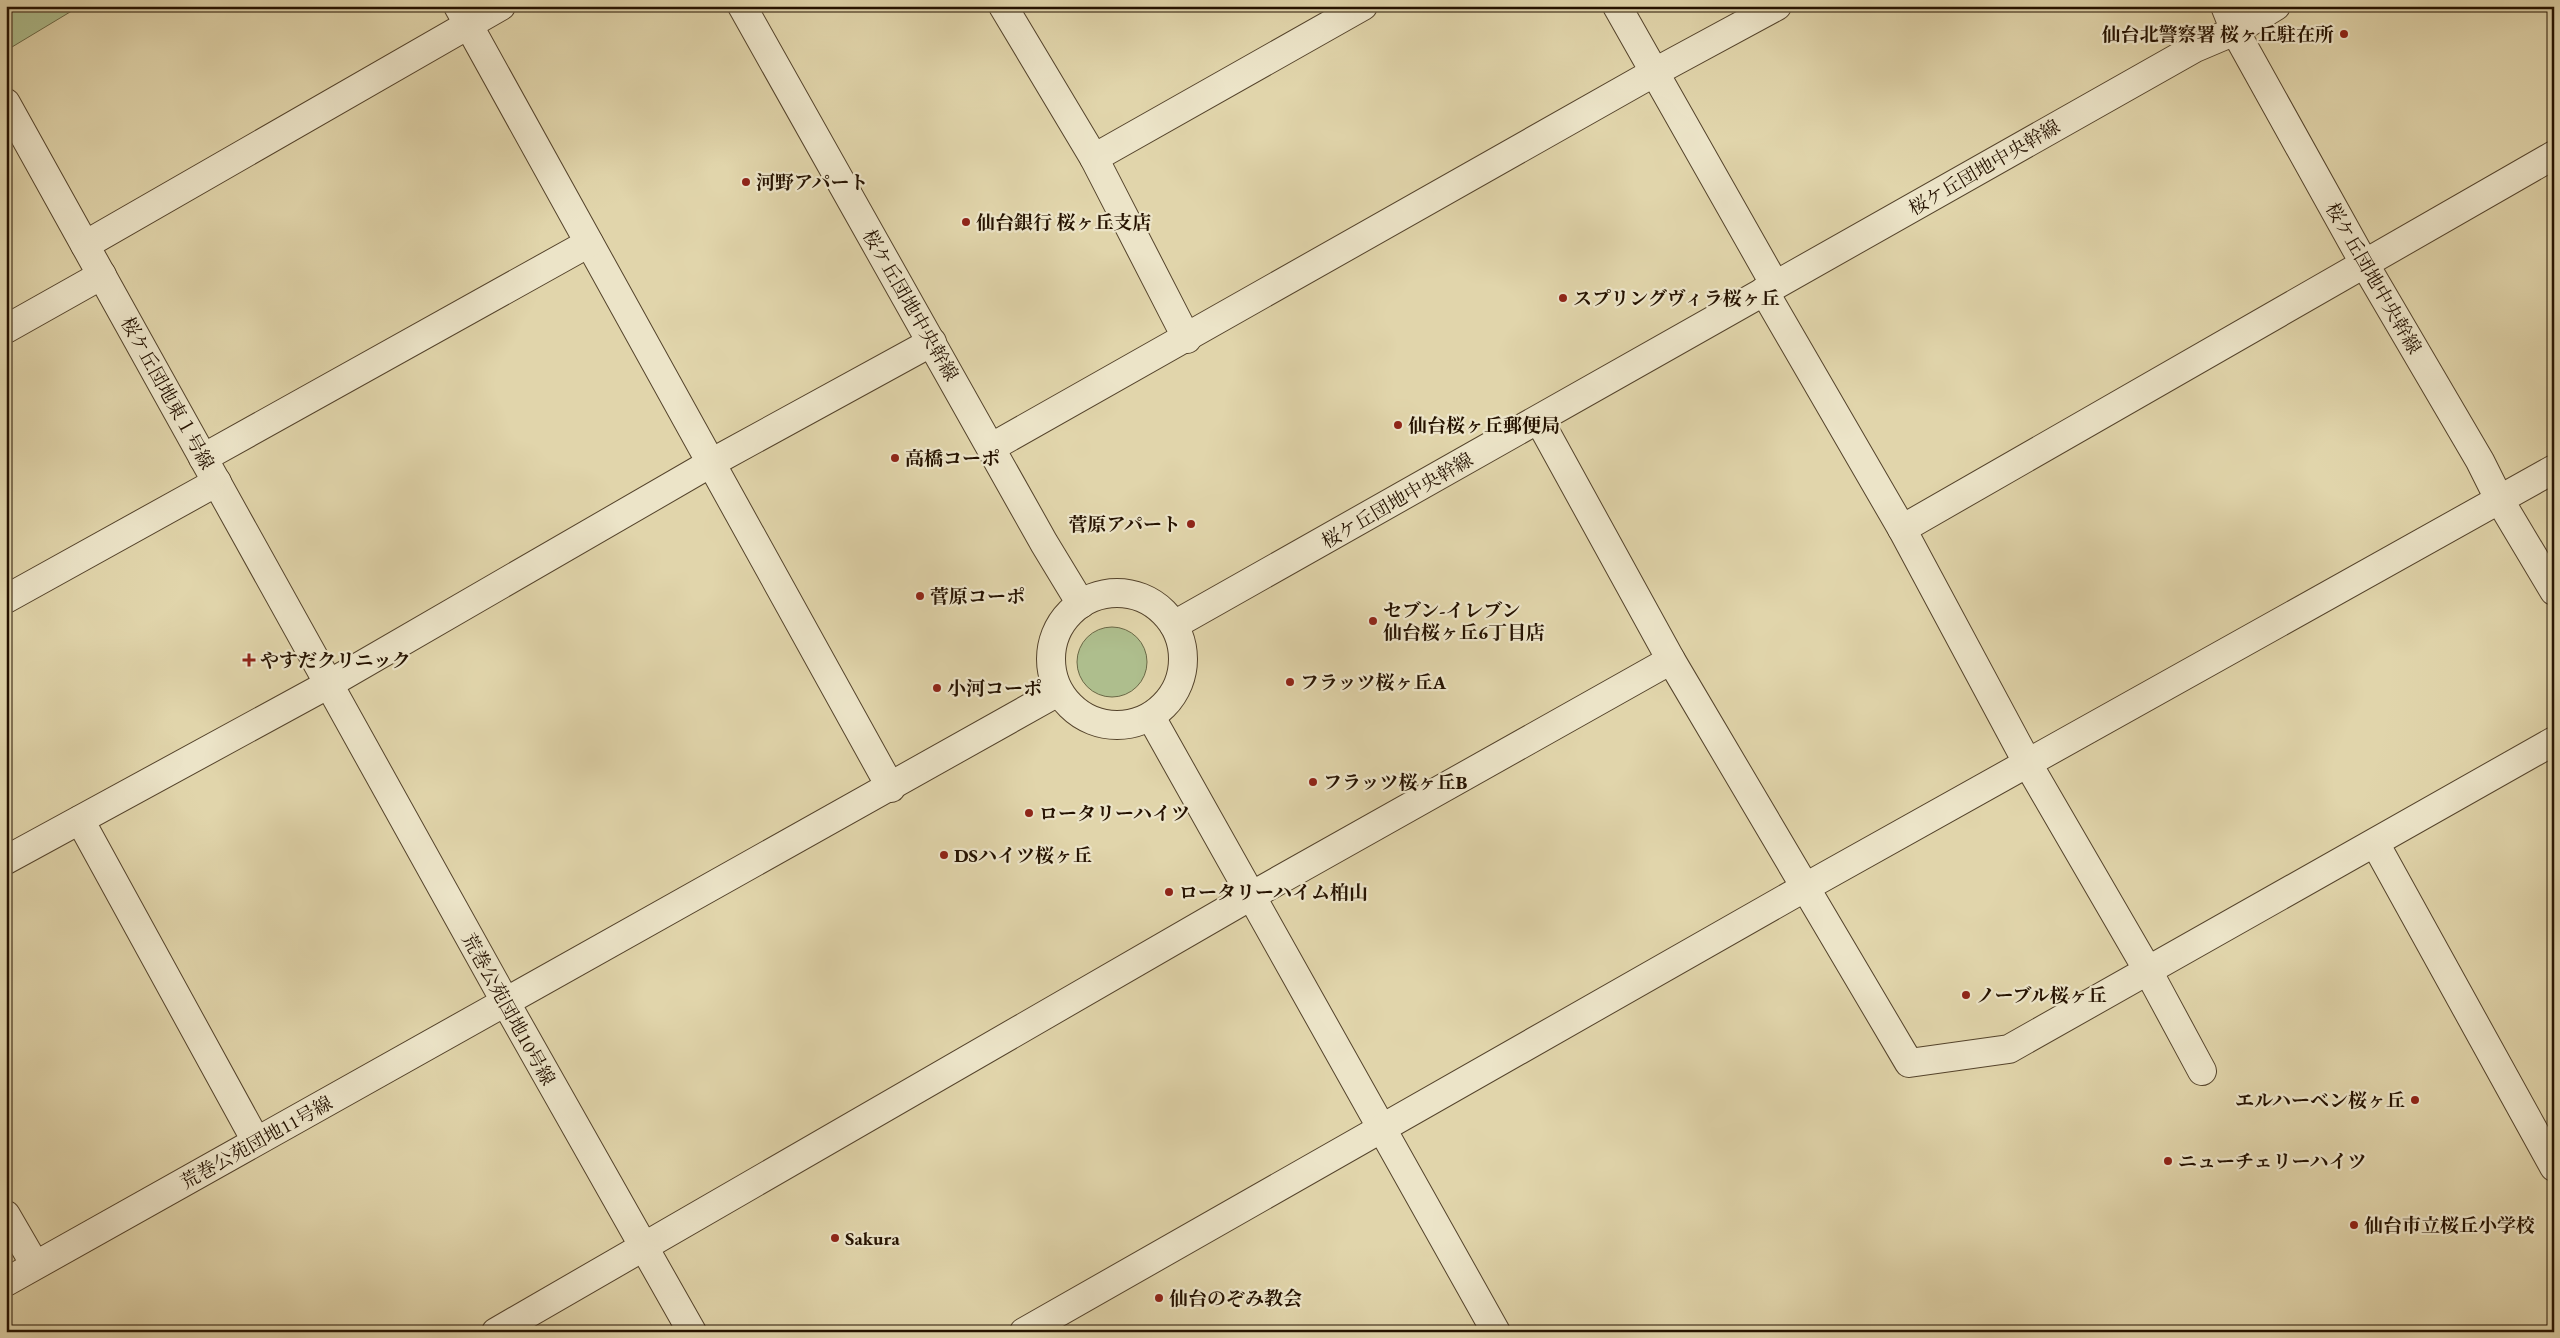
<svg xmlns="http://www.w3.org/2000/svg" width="2560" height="1338" viewBox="0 0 2560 1338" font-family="'EB Garamond','Noto Serif JP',serif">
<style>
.green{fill:#aebe8d;stroke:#6a6846}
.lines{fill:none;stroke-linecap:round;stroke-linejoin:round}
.minor-casing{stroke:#54432b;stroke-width:30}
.tertiary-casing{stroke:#54432b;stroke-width:30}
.minor{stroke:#ece4c8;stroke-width:28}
.tertiary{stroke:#ece4c8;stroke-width:28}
.poi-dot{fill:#8f2418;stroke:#ece4c8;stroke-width:2}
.labels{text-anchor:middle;stroke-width:4.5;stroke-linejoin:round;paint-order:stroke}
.poi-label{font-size:19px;font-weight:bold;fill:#251200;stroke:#ece4c8;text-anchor:start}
.street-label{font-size:19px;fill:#251200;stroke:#ece4c8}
</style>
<rect width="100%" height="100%" fill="#e1d5ab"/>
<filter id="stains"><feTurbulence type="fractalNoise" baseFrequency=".004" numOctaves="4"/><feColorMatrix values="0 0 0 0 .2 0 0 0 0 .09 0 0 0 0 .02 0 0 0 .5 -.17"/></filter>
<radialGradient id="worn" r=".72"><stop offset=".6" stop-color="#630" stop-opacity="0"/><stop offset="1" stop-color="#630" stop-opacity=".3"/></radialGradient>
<g class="green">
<polygon points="15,6 80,6 7,50 6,11"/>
<circle cx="1112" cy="662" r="35"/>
</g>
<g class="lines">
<defs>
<g id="minor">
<polyline points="458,6 891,788"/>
<polyline points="1003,6 1094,158 1187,339"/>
<polyline points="1617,6 1775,285"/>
<polyline points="2225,6 2235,31 2276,6"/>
<polyline points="6,103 506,1003 692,1332"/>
<polyline points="1094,158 1363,6"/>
<polyline points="85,245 501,6"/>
<polyline points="1764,291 1902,529 2028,764 2147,969 2202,1071"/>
<polyline points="6,329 102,275"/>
<polyline points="1539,420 1671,660 1909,1063 2009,1049 2554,741"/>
<polyline points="992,447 1655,72 1777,6"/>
<polyline points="203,458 589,243"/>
<polyline points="1902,529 2554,155"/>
<polyline points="6,599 217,482"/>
<polyline points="1151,717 1496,1332"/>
<polyline points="80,820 256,1141"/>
<polyline points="2375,843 2554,1167"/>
<polyline points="6,860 329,684 711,463 932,342"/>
<polyline points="6,1215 35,1265"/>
<polyline points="496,1332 1251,896 1671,660"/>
<polyline points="1024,1332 1804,888 2554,469"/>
</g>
<g id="tertiary">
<polyline points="742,6 1044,543 1081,604"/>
<circle cx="1117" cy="659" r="66"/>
<polyline points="1174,625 2195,48 2235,31 2364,263 2480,461 2499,499 2554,591"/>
<polyline points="6,1282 1058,692"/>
</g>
</defs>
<use href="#minor" class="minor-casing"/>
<use href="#tertiary" class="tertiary-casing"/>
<use href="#minor" class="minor"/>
<use href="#tertiary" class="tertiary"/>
</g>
<g class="poi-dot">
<circle cx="2344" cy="34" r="5"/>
<circle cx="746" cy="182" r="5"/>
<circle cx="966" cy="222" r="5"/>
<circle cx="1563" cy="298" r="5"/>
<circle cx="1398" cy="425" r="5"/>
<circle cx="895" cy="458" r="5"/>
<circle cx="1191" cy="524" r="5"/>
<circle cx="920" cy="596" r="5"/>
<circle cx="1373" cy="621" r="5"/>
<path d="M246.5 652.5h5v5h5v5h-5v5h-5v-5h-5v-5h5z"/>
<circle cx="1290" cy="682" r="5"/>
<circle cx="937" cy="688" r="5"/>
<circle cx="1313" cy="782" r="5"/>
<circle cx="1029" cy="813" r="5"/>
<circle cx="944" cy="855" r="5"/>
<circle cx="1169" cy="892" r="5"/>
<circle cx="1966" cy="995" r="5"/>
<circle cx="2415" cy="1100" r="5"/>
<circle cx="2168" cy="1161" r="5"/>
<circle cx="2354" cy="1225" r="5"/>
<circle cx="835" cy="1238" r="5"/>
<circle cx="1159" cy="1298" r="5"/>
</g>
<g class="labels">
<g class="poi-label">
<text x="2334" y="41" text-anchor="end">仙台北警察署 桜ヶ丘駐在所</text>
<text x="756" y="189">河野アパート</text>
<text x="976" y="229">仙台銀行 桜ヶ丘支店</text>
<text x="1573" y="305">スプリングヴィラ桜ヶ丘</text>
<text x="1408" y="432">仙台桜ヶ丘郵便局</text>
<text x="905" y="465">高橋コーポ</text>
<text x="1181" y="531" text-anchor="end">菅原アパート</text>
<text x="930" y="603">菅原コーポ</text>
<text x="1383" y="617">セブン-イレブン<tspan x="1383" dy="22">仙台桜ヶ丘6丁目店</tspan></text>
<text x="260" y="667">やすだクリニック</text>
<text x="1300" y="689">フラッツ桜ヶ丘A</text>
<text x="947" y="695">小河コーポ</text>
<text x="1323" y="789">フラッツ桜ヶ丘B</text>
<text x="1039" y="820">ロータリーハイツ</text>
<text x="954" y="862">DSハイツ桜ヶ丘</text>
<text x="1179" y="899">ロータリーハイム柏山</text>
<text x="1976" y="1002">ノーブル桜ヶ丘</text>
<text x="2405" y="1107" text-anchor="end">エルハーベン桜ヶ丘</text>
<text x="2178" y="1168">ニューチェリーハイツ</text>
<text x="2364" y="1232">仙台市立桜丘小学校</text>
<text x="845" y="1245">Sakura</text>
<text x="1169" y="1305">仙台のぞみ教会</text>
</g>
<g class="street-label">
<text transform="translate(1984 167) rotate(-30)" y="7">桜ケ丘団地中央幹線</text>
<text transform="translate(2374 278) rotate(60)" y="7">桜ケ丘団地中央幹線</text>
<text transform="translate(911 305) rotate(60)" y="7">桜ケ丘団地中央幹線</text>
<text transform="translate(168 393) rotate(61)" y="7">桜ケ丘団地東１号線</text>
<text transform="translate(1397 500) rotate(-30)" y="7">桜ケ丘団地中央幹線</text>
<text transform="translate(509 1009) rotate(61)" y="7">荒巻公苑団地10号線</text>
<text transform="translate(256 1142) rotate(-29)" y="7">荒巻公苑団地11号線</text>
</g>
</g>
<rect width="2560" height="1338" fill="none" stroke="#e1d5ab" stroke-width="25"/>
<rect x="8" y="8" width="2545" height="1323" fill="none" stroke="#251200" stroke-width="2.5"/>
<rect x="12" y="12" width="2535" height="1313" fill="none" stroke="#251200"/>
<rect width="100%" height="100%" filter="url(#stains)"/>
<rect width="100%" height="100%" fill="url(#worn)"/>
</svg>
